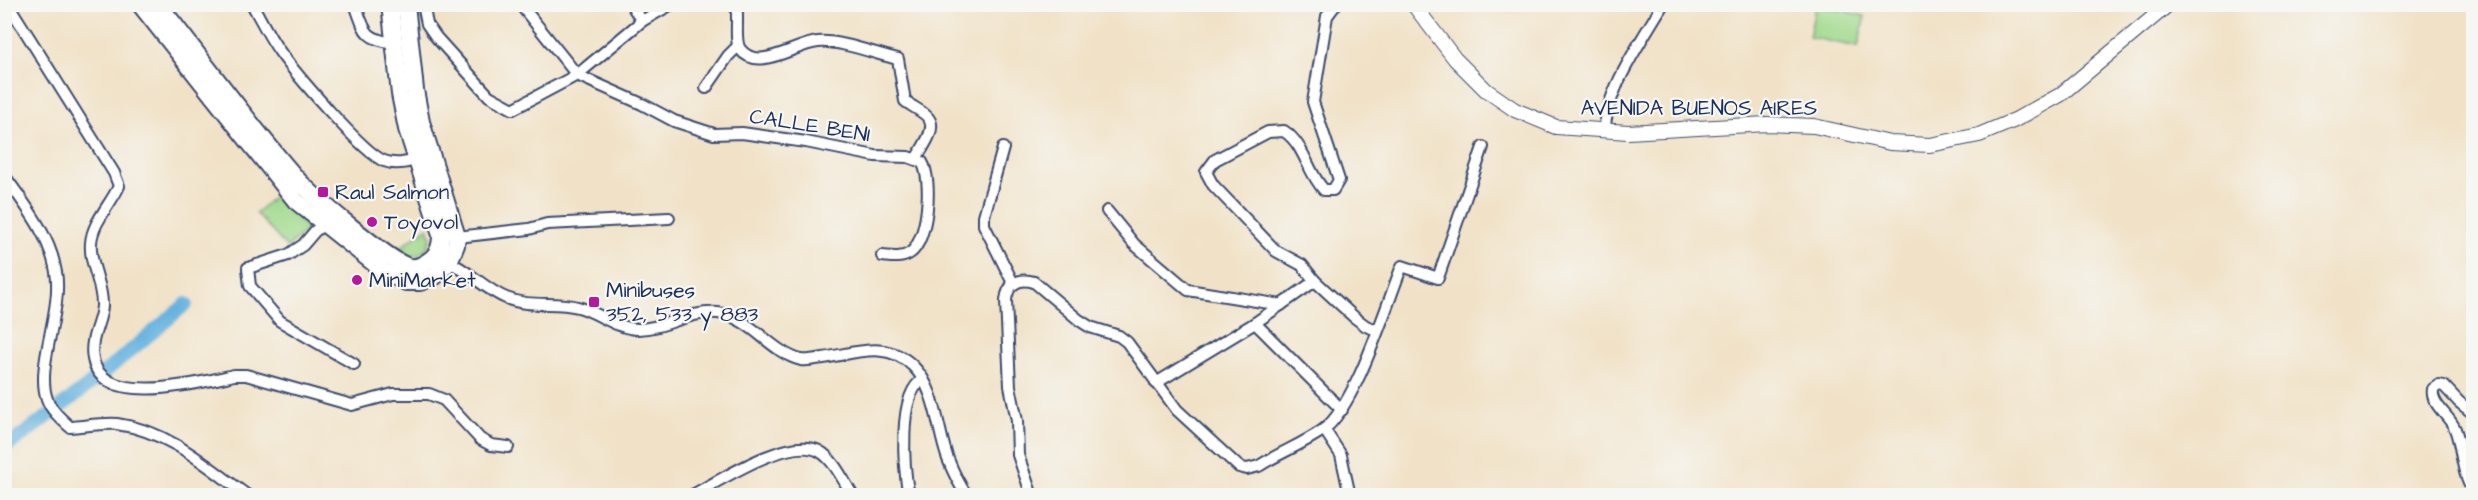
<svg xmlns="http://www.w3.org/2000/svg" width="2478" height="500" viewBox="0 0 2478 500" font-family="'Architects Daughter',sans-serif">
<style>
.grass{fill:url(#grass-tufts);stroke:#5e8474;stroke-width:1.5}
.pitch{fill:#a0d98b;stroke:#5e8474;stroke-width:1.5}
.lines{fill:none;stroke-linecap:round;stroke-linejoin:round}
.canal{stroke:#64b1de;stroke-width:14}
.minor-casing{stroke:#3b4a6e;stroke-width:14}
.tertiary-casing{stroke:#3b4a6e;stroke-width:16}
.primary-casing{stroke:#3b4a6e;stroke-width:20}
.minor{stroke:#fff;stroke-width:10}
.tertiary{stroke:#fff;stroke-width:14}
.primary{stroke:#fff;stroke-width:16}
.poi-dot{fill:#b5179e;stroke:#f6f6f2;stroke-width:2}
.labels{text-anchor:middle;stroke-width:4.5;stroke-linejoin:round;paint-order:stroke}
.street-label{font-size:21px;fill:#1b2f5e;stroke:#f6f6f2}
.poi-label{font-size:21px;fill:#1b2f5e;stroke:#f6f6f2;text-anchor:start}
</style>
<defs>
<pattern id="grass-tufts" width="24" height="20" patternUnits="userSpaceOnUse" patternTransform="scale(1.5)"><rect width="24" height="20" fill="#a0d98b"/><path d="M3 7l-1-3M5 7V3M7 7l1-3M15 17l-1-3M17 17v-4M19 17l1-3" fill="none" stroke="#89bb7a"/></pattern>
</defs>
<rect width="100%" height="100%" fill="#f6f6f2"/>
<filter id="ink" filterUnits="userSpaceOnUse"><feTurbulence type="fractalNoise" baseFrequency=".0167" numOctaves="2"/><feDisplacementMap in="SourceGraphic" scale="12" xChannelSelector="R" yChannelSelector="G"/><feConvolveMatrix kernelMatrix="1 2 1 2 8 2 1 2 1" color-interpolation-filters="sRGB"/></filter>
<filter id="wash" filterUnits="userSpaceOnUse"><feTurbulence type="fractalNoise" baseFrequency=".008" numOctaves="4" result="noise"/><feDisplacementMap in="SourceGraphic" scale="24" xChannelSelector="R" yChannelSelector="G"/><feGaussianBlur stdDeviation="1.35" result="paint"/><feColorMatrix in="noise" values="0 0 0 0 0 0 0 0 0 0 0 0 0 0 0 0 0 1.4 0 .05"/><feComposite in="paint" operator="in"/></filter>
<g filter="url(#wash)">
<rect width="100%" height="100%" fill="#f1e2c7"/>
<path class="grass" d="M 428,227 L 431,237 C 428,250 421,256 408,257 L 398,249 Z"/>
<g class="pitch">
<polygon points="1816,5 1865,16 1858,47 1809,37"/>
<polygon points="277,194 308,229 287,248 256,213"/>
</g>
<g class="lines">
<path class="canal" d="M 4,448 C 68,404 127,354 186,304"/>
</g>
</g>
<g filter="url(#ink)">
<g class="lines">
<defs>
<g id="minor">
<path d="M 8,4 L 114,173 L 119,186 C 111,204 92,223 91,243 C 89,264 103,284 102,306 C 101,323 89,338 93,359 C 102,409 202,382 234,375 L 246,375 L 352,405 L 393,394 L 429,394 L 444,400 L 480,439 L 491,445 L 508,447"/>
<path d="M 252,4 C 261,20 269,37 280,52 C 295,73 363,153 384,161 C 395,165 405,163 416,160"/>
<path d="M 355,4 C 365,31 364,39 394,43"/>
<polyline points="423,4 427,24 436,37 489,96 513,109 577,75 642,21 672,4"/>
<path d="M 520,4 L 577,75 L 642,104 L 674,121 L 714,134 L 742,133 L 806,142 L 875,156 L 908,157 L 922,162 C 933,180 928,241 910,253 C 902,259 891,257 882,256"/>
<polyline points="631,4 642,21"/>
<path d="M 736,4 C 739,16 734,41 740,49 C 758,73 795,44 818,42 C 840,40 876,54 898,59 L 905,101 C 912,107 925,112 929,119 C 937,130 921,149 916,159"/>
<path d="M 1336,4 L 1327,16 L 1313,102 L 1339,180 L 1333,190 L 1324,190 C 1307,172 1305,145 1284,131 L 1268,132 L 1215,160 L 1206,172 L 1213,185 L 1276,251 L 1302,265 L 1315,281 L 1354,317 L 1366,326 L 1377,330"/>
<polyline points="706,88 728,56 738,46"/>
<path d="M 1605,131 C 1604,93 1644,37 1663,4"/>
<polyline points="1003,148 984,216 984,225 1013,283"/>
<path d="M 4,175 C 25,205 50,235 56,272 C 63,310 35,367 47,399 C 51,410 61,419 70,427 C 85,426 102,423 117,424 C 169,431 207,466 248,496"/>
<polyline points="1107,211 1134,244 1188,290 1281,305"/>
<polyline points="328,221 315,231 303,245 288,255 248,268 250,286 280,321 354,364"/>
<polyline points="457,237 529,229 547,224 669,218"/>
<path d="M 449,262 C 469,271 486,290 506,298 C 530,308 554,301 578,307 C 598,312 617,329 638,329 C 665,329 690,310 718,313 C 751,317 770,352 801,360 C 807,361 817,359 823,358 C 856,353 887,340 913,366 C 937,390 937,430 948,459 C 953,472 959,484 967,496"/>
<polyline points="1255,323 1342,410"/>
<polyline points="1156,383 1255,323 1315,281"/>
<path d="M 2474,414 L 2459,402 L 2444,386 L 2439,385 L 2433,389 C 2430,404 2450,416 2455,429 C 2463,449 2461,474 2474,492"/>
<polyline points="1324,429 1341,455 1350,496"/>
<path d="M 691,496 C 719,481 789,435 819,451 C 834,459 844,482 853,496"/>
<path d="M 909,496 C 904,471 897,393 923,380"/>
<path d="M 1032,496 L 1018,455 L 1017,421 L 1010,386 L 1006,301 C 1007,285 1018,277 1034,282 L 1079,320 L 1090,327 L 1119,336 L 1127,342 L 1177,410 L 1239,467 L 1247,469 L 1259,466 C 1279,453 1303,444 1323,430 C 1356,406 1386,306 1402,266 L 1438,278 L 1483,147"/>
</g>
<polyline id="tertiary" points="1413,4 1455,59 1486,90 1515,110 1556,127 1628,132 1767,124 1814,126 1890,143 1930,145 1979,135 2015,120 2060,95 2169,4"/>
<g id="primary">
<polyline points="140,4 296,201 385,272 406,282 420,282 428,279 435,276 449,262 456,245 457,237 421,122 415,90 406,4"/>
<path d="M 158,4 C 204,62 247,122 295,177 C 309,193 392,264 410,267 C 416,268 423,265 427,262 C 438,255 441,247 441,235 L 407,129 L 400,94 L 390,4"/>
</g>
</defs>
<use href="#minor" class="minor-casing"/>
<use href="#tertiary" class="tertiary-casing"/>
<use href="#primary" class="primary-casing"/>
<use href="#minor" class="minor"/>
<use href="#tertiary" class="tertiary"/>
<use href="#primary" class="primary"/>
</g>
</g>
<g class="poi-dot">
<rect x="317" y="186" width="12" height="12" rx="3"/>
<circle cx="372" cy="222" r="6"/>
<circle cx="357" cy="280" r="6"/>
<rect x="588" y="296" width="12" height="12" rx="3"/>
</g>
<g class="labels">
<g class="street-label">
<text x="1699" y="115">AVENIDA BUENOS AIRES</text>
<text transform="translate(810 125) rotate(9)" y="7">CALLE BENI</text>
</g>
<g class="poi-label">
<text x="335" y="199">Raul Salmon</text>
<text x="384" y="229">Toyovol</text>
<text x="369" y="287">MiniMarket</text>
<text x="606" y="297">Minibuses<tspan x="606" dy="24">352, 533 y 883</tspan></text>
</g>
</g>
<rect width="2478" height="500" fill="none" stroke="#f6f6f2" stroke-width="24"/>
</svg>
